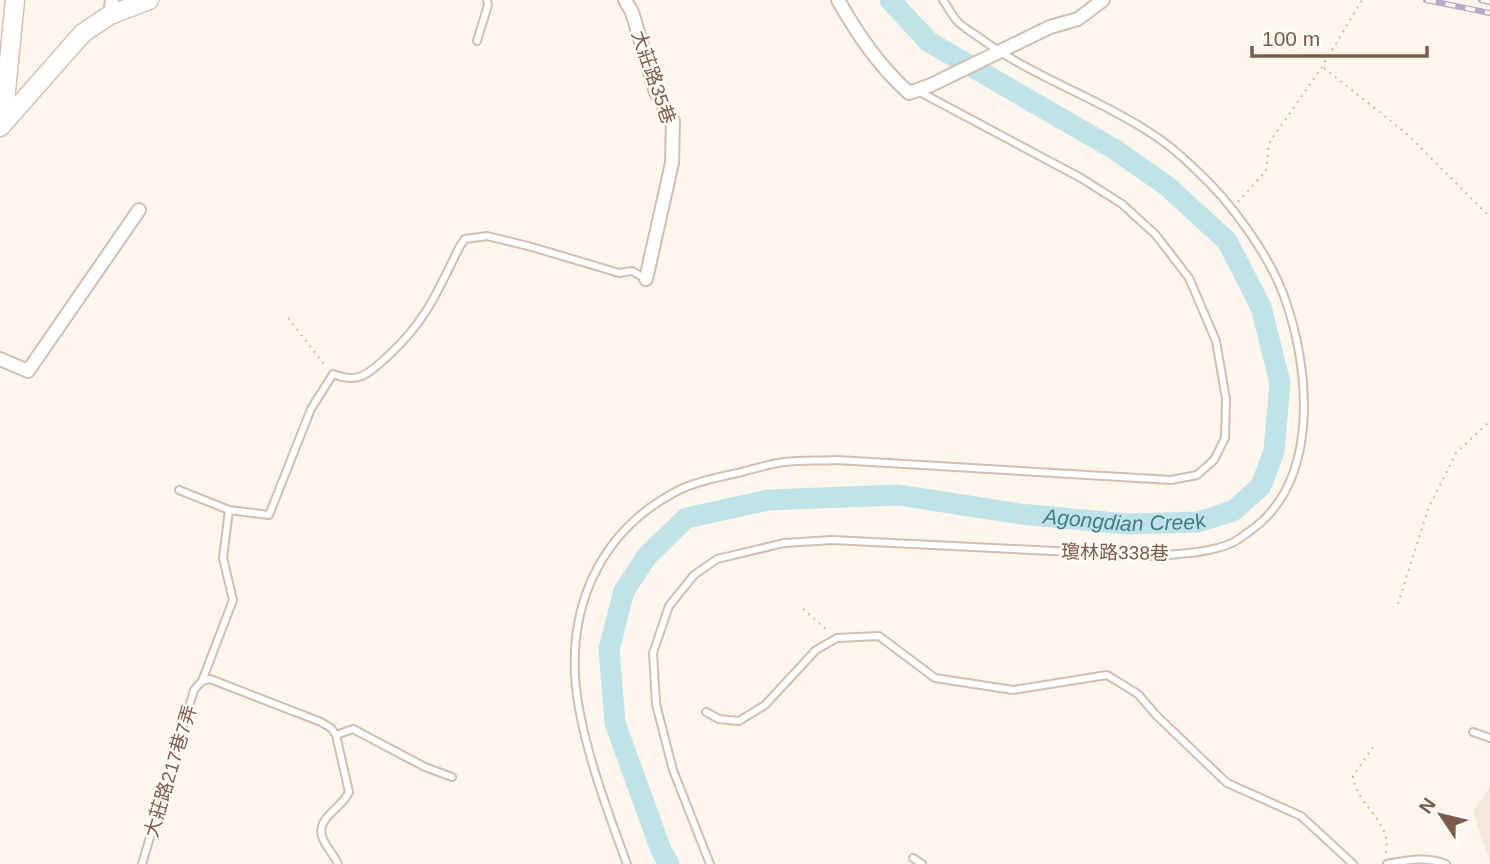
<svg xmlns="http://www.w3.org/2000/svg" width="1490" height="864" viewBox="0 0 1490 864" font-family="Arial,'Noto Sans TC',sans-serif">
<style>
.residential{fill:#f5e8da}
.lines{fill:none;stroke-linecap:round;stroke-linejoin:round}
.river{stroke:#bfe3e8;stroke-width:21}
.lane-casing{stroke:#d1beb0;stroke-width:10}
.street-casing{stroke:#d1beb0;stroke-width:16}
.secondary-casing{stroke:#d6c0b0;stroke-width:21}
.path{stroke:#d9b8a5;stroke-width:2;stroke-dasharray:2 5;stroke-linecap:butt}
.lane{stroke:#fff;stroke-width:6}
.street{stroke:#fff;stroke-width:12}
.secondary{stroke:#fff;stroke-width:18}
.rail-casing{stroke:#b9a8c9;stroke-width:6}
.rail{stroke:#fffaf3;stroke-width:3.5;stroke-dasharray:10;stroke-linecap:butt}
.labels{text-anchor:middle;stroke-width:5;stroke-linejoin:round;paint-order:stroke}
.street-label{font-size:19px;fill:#7a5c4d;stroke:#fffaf3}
.water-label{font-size:21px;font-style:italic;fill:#437c86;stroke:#fffaf3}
</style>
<rect width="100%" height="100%" fill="#fdf6ec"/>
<polygon class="residential" points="1490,787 1490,863 1473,812"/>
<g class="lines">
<path class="river" id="s1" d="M 669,864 L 661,850 L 615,723 L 609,649 L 624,591 L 647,556 L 686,518 L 768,500 L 899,495 L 1020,514 L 1127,524 L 1198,522 L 1233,511 L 1261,486 L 1274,451 L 1280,383 L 1261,307 L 1227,241 L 1167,186 L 1114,149 L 929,42 L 890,0"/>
<defs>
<g id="lane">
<polyline points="477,41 488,5 487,0"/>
<polyline points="179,490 229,510"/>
<path d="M 202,681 L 233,600 L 223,558 L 229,510 L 269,515 L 311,409 L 333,374 C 360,385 370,372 389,355 C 427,320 438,290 460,246 L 465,239 L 487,236 L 532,247 L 619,273 L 632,271 L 646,279"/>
<polyline points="706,712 719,719 739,721 765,705 816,650 837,638 879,636 935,678 1013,690 1107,675 1138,694 1156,715 1227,783 1301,816 1353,864"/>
<polyline points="1473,732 1490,738"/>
<polyline points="336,735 353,729 425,767 452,777"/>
<polyline points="913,858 922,864"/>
<path d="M 142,864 L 194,690 L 202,681 L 210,679 L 321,722 L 331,728 L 336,735 L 349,792 C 342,809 314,818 323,839 C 327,848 334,855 338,864"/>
<path d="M 627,864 C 607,810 578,733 575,675 C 571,596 606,528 677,491 C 694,482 718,477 738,473 C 753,469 769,464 784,462 C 802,460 820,461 837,460 L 1171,480 L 1197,475 L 1214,460 L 1225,438 L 1226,399 L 1216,341 L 1189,278 L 1156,235 L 1122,204 L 1081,178 L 918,91"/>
<path d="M 710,864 L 673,770 L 656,704 L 653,653 L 669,606 L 694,575 L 717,559 L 784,543 L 833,540 L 1154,556 C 1179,554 1209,553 1232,543 C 1238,540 1244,535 1250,531 C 1321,481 1310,368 1284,296 C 1268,253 1230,201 1196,170 C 1182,156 1164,141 1146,130 C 1093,96 1031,76 980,38 C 973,33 964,28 958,22 C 952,16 948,7 943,0"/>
<path d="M 1387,864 C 1407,860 1427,856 1446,864"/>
</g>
<g id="street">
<polyline points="625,0 632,12 656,92 673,121 672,163 646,279"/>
<path d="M 838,0 C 858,35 879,66 909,93 L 931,85 L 1050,27 L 1078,19 L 1103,0"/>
<polyline points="110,15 112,0"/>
<polyline points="0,359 28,371 139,210"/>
</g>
<g id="secondary">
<polyline points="3,121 15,0"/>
<polyline points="0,127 83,33 110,15 149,0"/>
</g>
</defs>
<use href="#lane" class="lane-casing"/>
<use href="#street" class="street-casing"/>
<use href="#secondary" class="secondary-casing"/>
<g class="path">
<polyline points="1324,68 1407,134 1490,217"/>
<polyline points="1238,202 1266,171 1269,143 1322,67 1362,0"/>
<polyline points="288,318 327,368"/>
<polyline points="1398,604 1428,509 1456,453 1490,421"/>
<polyline points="803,609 828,631"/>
<path d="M 1373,747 L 1353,776 C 1355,799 1377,812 1385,834 C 1388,840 1386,849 1386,856"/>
</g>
<use href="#lane" class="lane"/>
<use href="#street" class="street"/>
<use href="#secondary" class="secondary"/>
<defs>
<g id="rail">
<polyline points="1426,0 1490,13"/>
<polyline points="1481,0 1490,2"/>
</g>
</defs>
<use href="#rail" class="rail-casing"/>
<use href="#rail" class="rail"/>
</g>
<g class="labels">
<g class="street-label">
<text transform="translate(654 77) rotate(71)" y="7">大莊路35巷</text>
<text transform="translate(1115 552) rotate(1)" y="7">瓊林路338巷</text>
<text transform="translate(170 771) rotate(-73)" y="7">大莊路217巷7弄</text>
</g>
<g class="water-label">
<text dy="7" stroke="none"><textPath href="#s1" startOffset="824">Agongdian Creek</textPath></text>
</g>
</g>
<g transform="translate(1441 815) rotate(305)" stroke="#fffaf3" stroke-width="5" paint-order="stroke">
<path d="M0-5L12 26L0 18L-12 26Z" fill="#7a5c4d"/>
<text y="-10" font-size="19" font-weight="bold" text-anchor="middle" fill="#7a5c4d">N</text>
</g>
<path d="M1252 46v10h175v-10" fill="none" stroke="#7a5c4d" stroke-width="3.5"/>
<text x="1262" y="46" font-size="21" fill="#7a5c4d" stroke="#fffaf3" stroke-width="5" paint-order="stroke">100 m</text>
</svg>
